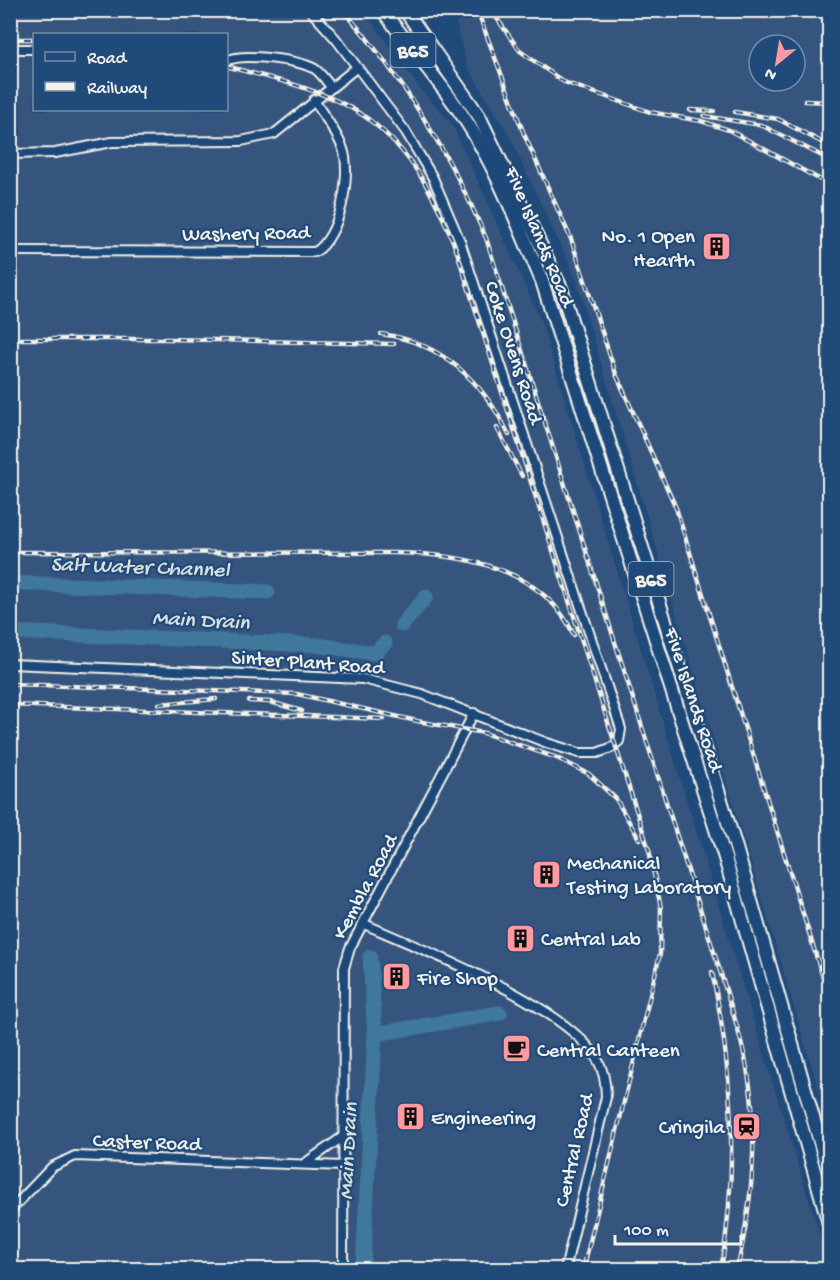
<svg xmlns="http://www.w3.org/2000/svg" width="840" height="1280" viewBox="0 0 840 1280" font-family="'Gochi Hand',sans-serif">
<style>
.built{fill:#34547f;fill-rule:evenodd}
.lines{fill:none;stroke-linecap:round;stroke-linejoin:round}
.river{stroke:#41789c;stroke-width:15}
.street-casing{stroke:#f4f1e8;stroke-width:12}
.primary-casing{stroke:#f4f1e8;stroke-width:16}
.street{stroke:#1f4a7a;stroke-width:8}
.primary{stroke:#1f4a7a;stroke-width:12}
.rail-casing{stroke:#f4f1e8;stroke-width:4.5}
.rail{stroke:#1f4a7a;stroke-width:2;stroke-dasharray:7;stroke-linecap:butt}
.labels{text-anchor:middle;stroke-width:4.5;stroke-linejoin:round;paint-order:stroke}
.shield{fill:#1f4a7a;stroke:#b4bfc7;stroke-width:1.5}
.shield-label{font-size:20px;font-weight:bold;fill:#f4f1e8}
.street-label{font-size:21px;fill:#f4f1e8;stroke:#1f4a7a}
.poi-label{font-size:21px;fill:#f4f1e8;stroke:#1f4a7a;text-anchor:start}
.water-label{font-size:22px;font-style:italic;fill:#d9dfdd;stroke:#1f4a7a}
</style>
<rect width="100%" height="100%" fill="#1f4a7a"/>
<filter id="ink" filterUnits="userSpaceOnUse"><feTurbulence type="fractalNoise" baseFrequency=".0167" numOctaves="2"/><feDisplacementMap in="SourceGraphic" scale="12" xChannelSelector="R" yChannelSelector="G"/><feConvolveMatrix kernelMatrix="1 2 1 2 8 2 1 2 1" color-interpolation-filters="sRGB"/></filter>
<g filter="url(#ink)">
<g class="built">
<path d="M 10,11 L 364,11 L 421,90 L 452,124 L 541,321 L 757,1032 L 823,1245 L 829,1257 L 829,1269 L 11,1269 ZM 34,34 L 226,34 L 226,110 L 34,110 Z"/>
<path d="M 453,11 L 829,11 L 829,1124 L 576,279 L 509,135 L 467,66 ZM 759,45 L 795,45 L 795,81 L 759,81 Z"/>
</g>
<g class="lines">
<g class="river">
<polyline points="10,583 268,592"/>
<polyline points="402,625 426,597"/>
<polyline points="10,632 316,645 375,653 385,643"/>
<polyline points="375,1034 500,1013"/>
<polyline points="363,1270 375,1034 370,957"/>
</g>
<defs>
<g id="street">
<polyline points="10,49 34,49"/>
<path d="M 226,61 C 242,52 299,60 315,69 C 321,73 326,81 331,87"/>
<polyline points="10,154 55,153 112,142 241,141 274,134 356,68"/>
<path d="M 10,251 L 315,252 C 340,238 352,175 343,149 C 337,132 323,115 314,100"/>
<polyline points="10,664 363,679 422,694 547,743 579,753 597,753 611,748 619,741 621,729 460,241 433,178 406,132 336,39 310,10"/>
<path d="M 364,924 C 424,950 562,1004 596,1057 C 604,1070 606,1082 606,1097 L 565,1270"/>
<polyline points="304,1164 344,1136"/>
<polyline points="10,1211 52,1167 75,1156 344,1166"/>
<polyline points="343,1270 344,968 350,948 474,713"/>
</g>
<g id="primary">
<path d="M 383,10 C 410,49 443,84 468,124 C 499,173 519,228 542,281 L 725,858 L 830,1227"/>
<polyline points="405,10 479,116 561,288 736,848 830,1177"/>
</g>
</defs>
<use href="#street" class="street-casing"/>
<use href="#primary" class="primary-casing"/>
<use href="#street" class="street"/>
<use href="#primary" class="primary"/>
<defs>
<g id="rail">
<path d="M 343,10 C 404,79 450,154 486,238 L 720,971 C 730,1003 741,1035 747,1068 C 760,1135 752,1204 737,1270"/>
<polyline points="477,10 524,134 571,239 616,374 676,508 830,1000"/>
<polyline points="491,10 520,51 564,82 650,112 701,121 729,130 830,185"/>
<polyline points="10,39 34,39"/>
<path d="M 226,66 C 262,76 299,84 333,99 C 399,127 433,188 457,252 L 649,850 L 661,908 L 660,954 L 583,1270"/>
<polyline points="805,101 830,102"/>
<polyline points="690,110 714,111"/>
<polyline points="735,112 778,119 825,144"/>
<polyline points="704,116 761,125 830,160"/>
<path d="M 381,334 C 441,342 483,381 509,435"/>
<polyline points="10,339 167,339 394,344"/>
<polyline points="497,428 522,476"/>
<path d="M 10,552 L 395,553 C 463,554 542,567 574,635"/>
<polyline points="10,684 297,694 417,721 484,733 557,758 589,774 616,799 639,839"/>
<polyline points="249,701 270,702 302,711"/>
<polyline points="159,704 216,699"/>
<polyline points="10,705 384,719"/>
<path d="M 712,972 C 733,1070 738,1170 721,1270"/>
</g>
</defs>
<use href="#rail" class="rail-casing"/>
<use href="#rail" class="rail"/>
</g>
</g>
<defs>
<symbol id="building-square" viewBox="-11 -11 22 22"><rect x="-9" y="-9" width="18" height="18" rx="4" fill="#ff9aa2" stroke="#1f4a7a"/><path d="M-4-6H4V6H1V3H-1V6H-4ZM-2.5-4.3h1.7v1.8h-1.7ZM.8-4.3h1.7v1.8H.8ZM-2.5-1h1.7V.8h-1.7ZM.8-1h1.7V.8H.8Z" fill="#111"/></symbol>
<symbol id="cafe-square" viewBox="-11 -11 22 22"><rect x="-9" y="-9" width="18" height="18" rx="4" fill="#ff9aa2" stroke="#1f4a7a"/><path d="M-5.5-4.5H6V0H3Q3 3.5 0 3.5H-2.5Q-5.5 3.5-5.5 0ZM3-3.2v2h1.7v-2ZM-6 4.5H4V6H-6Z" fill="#111"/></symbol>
<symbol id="station-square" viewBox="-11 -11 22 22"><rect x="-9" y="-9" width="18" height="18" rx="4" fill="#ff9aa2" stroke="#1f4a7a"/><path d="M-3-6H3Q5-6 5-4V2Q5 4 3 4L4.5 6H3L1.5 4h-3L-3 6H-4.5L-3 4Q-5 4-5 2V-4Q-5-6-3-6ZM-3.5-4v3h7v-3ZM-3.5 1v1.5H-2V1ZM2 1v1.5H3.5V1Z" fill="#111"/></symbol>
</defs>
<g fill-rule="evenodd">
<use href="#building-square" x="700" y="230" width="33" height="33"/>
<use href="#building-square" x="530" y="858" width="33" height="33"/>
<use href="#building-square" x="504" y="922" width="33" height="33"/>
<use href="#building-square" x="380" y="960" width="33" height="33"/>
<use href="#cafe-square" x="500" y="1032" width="33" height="33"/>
<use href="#building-square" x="394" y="1100" width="33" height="33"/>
<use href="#station-square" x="730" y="1110" width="33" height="33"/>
</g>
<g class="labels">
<g class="shield">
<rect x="390.5" y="33" width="45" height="34" rx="4.5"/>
<rect x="628.5" y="562" width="45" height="34" rx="4.5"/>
</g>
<g class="shield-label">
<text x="413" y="57">B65</text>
<text x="651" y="586">B65</text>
</g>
<g class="street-label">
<text transform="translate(246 232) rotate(-1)" y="7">Washery Road</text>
<text transform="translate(541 236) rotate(67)" y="7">Five Islands Road</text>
<text transform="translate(515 352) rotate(72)" y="7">Coke Ovens Road</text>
<text transform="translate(308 661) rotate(4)" y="7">Sinter Plant Road</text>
<text transform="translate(695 699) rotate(72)" y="7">Five Islands Road</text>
<text transform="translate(364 886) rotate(-62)" y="7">Kembla Road</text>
<text transform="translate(147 1141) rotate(2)" y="7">Caster Road</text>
<text transform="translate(573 1150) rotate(-77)" y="7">Central Road</text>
</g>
<g class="poi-label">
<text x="695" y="242" text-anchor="end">No. 1 Open<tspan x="695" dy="24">Hearth</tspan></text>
<text x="567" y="869">Mechanical<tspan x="567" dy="24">Testing Laboratory</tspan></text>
<text x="541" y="945">Central Lab</text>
<text x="417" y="984">Fire Shop</text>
<text x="537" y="1056">Central Canteen</text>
<text x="431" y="1124">Engineering</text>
<text x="725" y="1133" text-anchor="end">Cringila</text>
</g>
<g class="water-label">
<text transform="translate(140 565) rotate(2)" y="8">Salt Water Channel</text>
<text transform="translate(201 618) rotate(3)" y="8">Main Drain</text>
<text transform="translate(346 1151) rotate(-87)" y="8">Main Drain</text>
</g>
</g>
<rect width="840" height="1280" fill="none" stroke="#1f4a7a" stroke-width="36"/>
<rect x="18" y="18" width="804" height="1244" fill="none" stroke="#f4f1e8" stroke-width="2" filter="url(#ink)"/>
<rect x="33" y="33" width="195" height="78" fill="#1f4a7a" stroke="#748da6" stroke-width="1.5"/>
<rect x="45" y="52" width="30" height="9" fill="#1f4a7a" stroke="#748da6" stroke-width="1.5"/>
<text x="87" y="63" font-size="18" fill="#f4f1e8">Road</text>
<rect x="45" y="82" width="30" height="9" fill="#f4f1e8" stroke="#748da6" stroke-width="1.5"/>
<text x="87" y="93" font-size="18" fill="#f4f1e8">Railway</text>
<g transform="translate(777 63) rotate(210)"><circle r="28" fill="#1f4a7a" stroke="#748da6" stroke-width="1.5"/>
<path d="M0-4.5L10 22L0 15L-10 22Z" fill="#ff9aa2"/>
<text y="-9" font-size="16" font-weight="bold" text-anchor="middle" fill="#f4f1e8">N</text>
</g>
<path d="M615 1235v9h126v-9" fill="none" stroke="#f4f1e8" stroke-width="3"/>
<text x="624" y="1235" font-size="18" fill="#f4f1e8" stroke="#1f4a7a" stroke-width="4.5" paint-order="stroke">100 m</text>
</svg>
